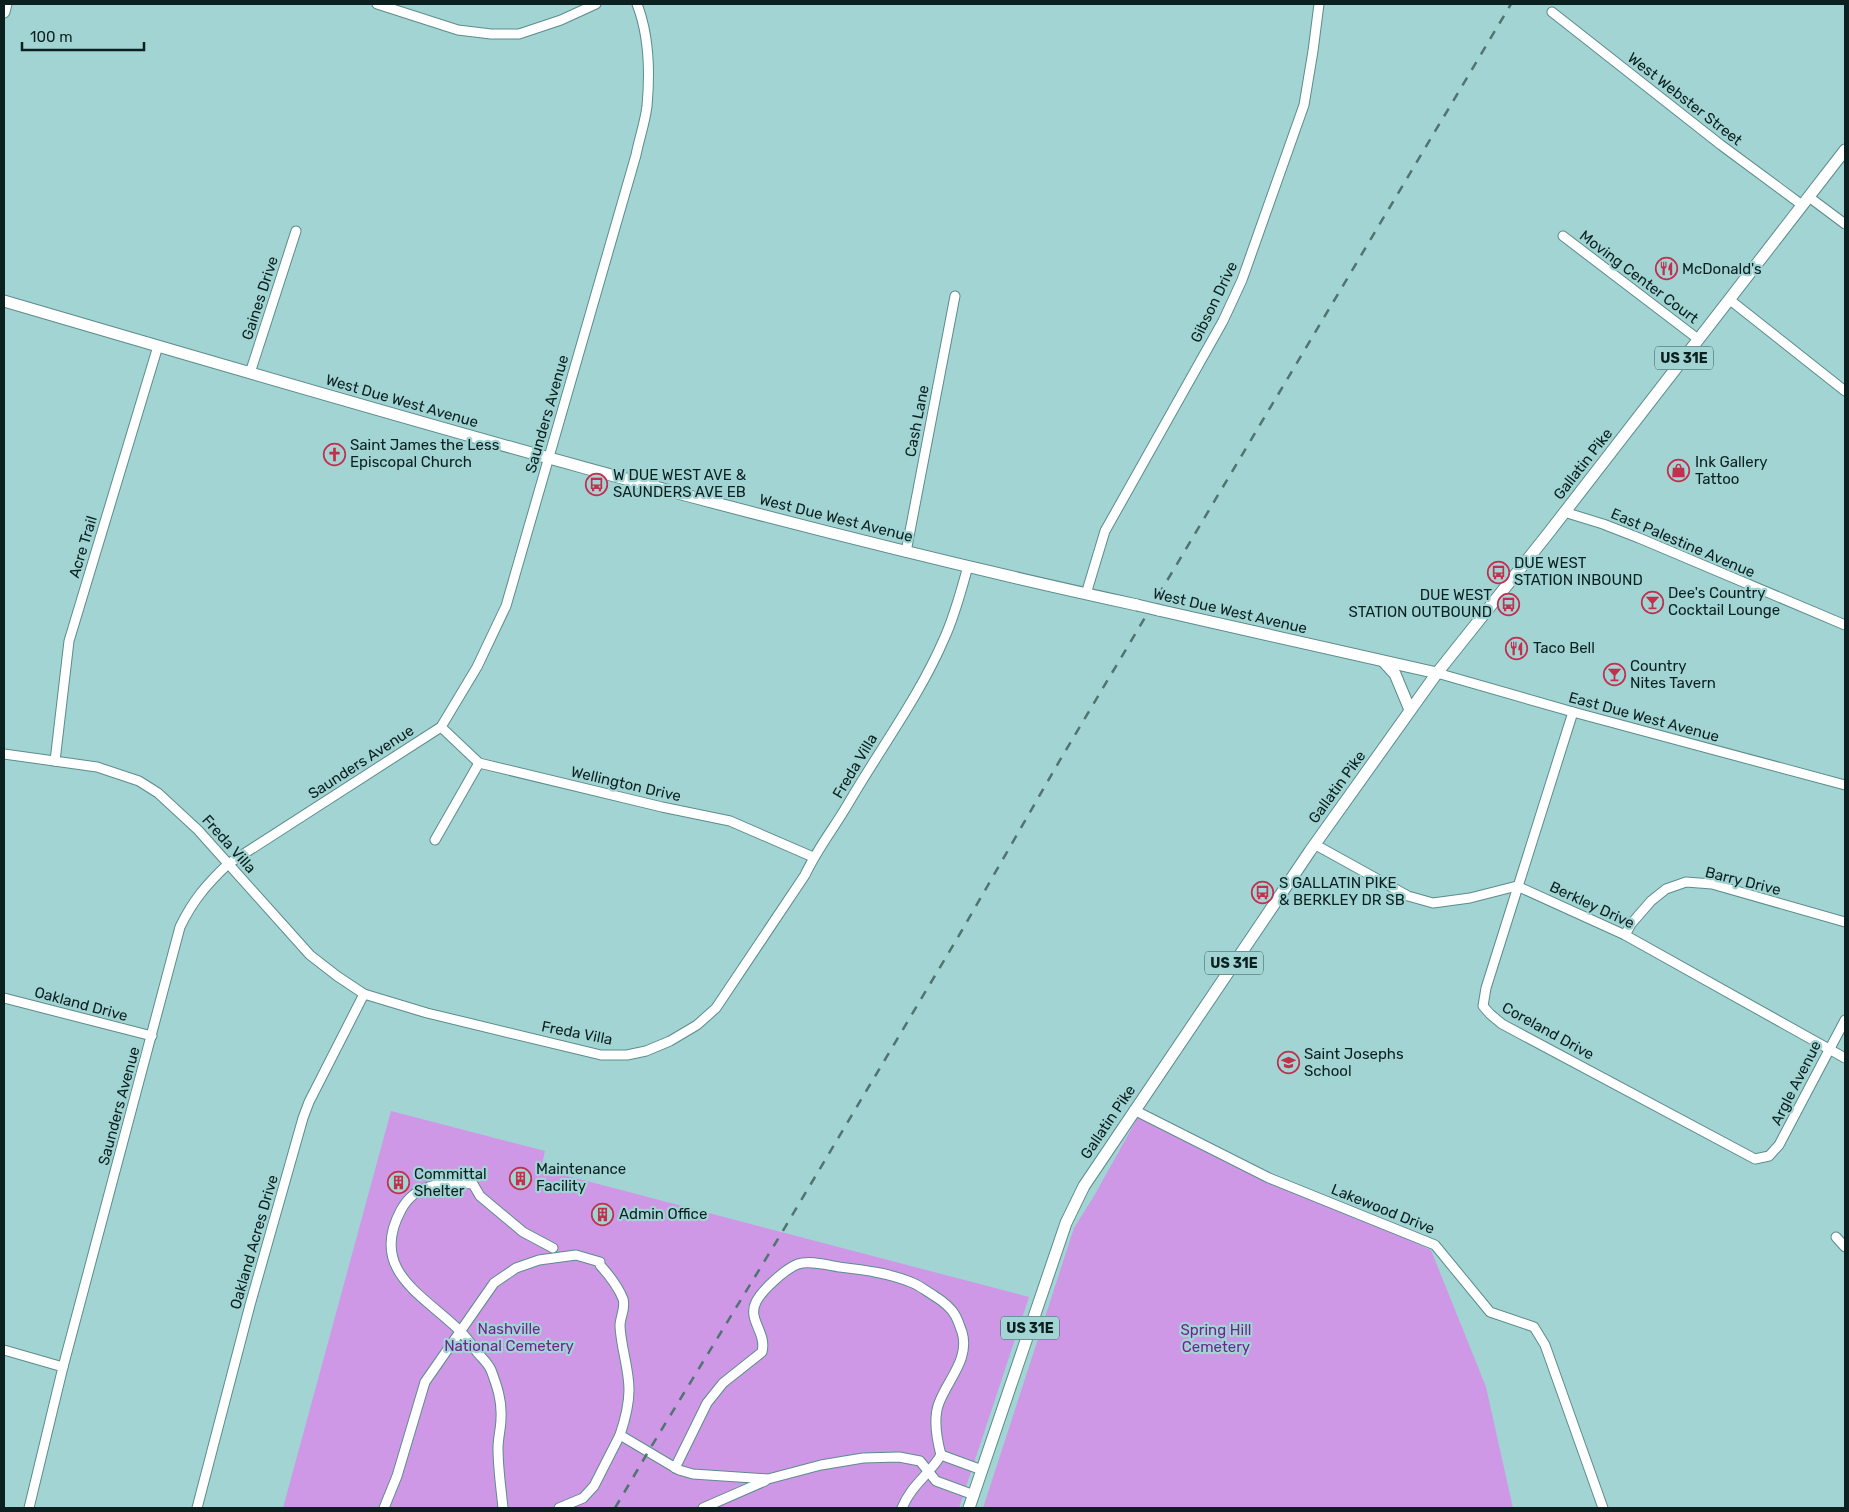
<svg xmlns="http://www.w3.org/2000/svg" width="1849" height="1512" viewBox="0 0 1849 1512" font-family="Rubik,sans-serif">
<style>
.green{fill:#ce98e7}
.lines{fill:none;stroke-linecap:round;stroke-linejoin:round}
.minor-casing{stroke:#5c8c8c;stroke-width:11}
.major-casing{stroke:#5c8c8c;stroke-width:13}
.minor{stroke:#fff;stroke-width:9}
.major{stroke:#fff;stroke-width:11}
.rail{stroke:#517372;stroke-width:2.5;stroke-dasharray:9 9;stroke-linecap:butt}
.major-bridge-casing{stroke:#5c8c8c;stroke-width:13;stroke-linecap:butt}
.major-bridge{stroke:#fff;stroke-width:11}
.labels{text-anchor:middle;stroke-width:4.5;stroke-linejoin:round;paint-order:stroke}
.shield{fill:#a1d4d3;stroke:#395656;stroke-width:1}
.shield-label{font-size:14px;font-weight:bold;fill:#0c2020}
.street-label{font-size:15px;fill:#0c2020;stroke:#a1d4d3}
.poi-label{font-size:15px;fill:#0c2020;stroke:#a1d4d3;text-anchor:start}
.park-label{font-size:15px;fill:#722391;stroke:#a1d4d3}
</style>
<rect width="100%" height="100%" fill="#a1d4d3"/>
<g class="green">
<polygon points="391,1111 545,1151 541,1169 1029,1297 959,1508 283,1508"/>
<polygon points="1138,1117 1431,1250 1486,1387 1513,1508 983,1508 1074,1228 1094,1196"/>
</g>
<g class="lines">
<defs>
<g id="minor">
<polyline points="377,4 458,30 491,34 519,34 561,20 596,4"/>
<polyline points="1552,12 1721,145 1802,205"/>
<polyline points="1809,197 1845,224"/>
<polyline points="1563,236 1698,339"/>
<polyline points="1730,300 1845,391"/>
<polyline points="250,373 296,231"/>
<polyline points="1564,512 1603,524 1639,538 1845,625"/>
<polyline points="906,552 955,296"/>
<polyline points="1086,594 1105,531 1223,321 1242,280 1304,105 1313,51 1319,4"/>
<polyline points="1437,673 1573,712 1845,785"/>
<polyline points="1573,712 1486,988 1483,1006 1490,1014 1502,1024 1755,1159 1769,1156 1779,1145 1845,1020"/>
<polyline points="441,727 479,763 662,807 730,821 813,857"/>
<path d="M 4,754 L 97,767 L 139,781 L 158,793 L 198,830 L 310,955 L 337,976 L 364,994 L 427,1013 L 601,1055 L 627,1055 L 646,1051 L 670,1041 L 697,1025 L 716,1008 L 805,875 C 817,849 834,828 848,804 C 880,749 919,697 944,639 C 955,615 961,591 968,566"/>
<polyline points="55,761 69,641 158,346"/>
<polyline points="435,840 479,763"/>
<polyline points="1314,844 1408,896 1433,903 1470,898 1517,886 1625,935 1845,1058"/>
<polyline points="1625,935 1631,924 1651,901 1666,889 1686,882 1712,884 1845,922"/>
<polyline points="4,998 152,1036"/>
<polyline points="1134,1110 1269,1178 1435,1245 1490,1312 1534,1327 1545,1345 1603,1508"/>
<polyline points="1836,1237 1845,1247"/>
<polyline points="4,1350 63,1367"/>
<polyline points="941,1455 982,1470"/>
<path d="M 675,1468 L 707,1403 L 723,1383 L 762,1352 C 767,1332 747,1320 756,1302 C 762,1290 785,1269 798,1264 C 809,1260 827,1265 839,1267 C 864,1270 890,1273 913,1283 C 920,1286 926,1291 933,1295 C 941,1300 950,1306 955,1315 C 958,1320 960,1327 962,1332 C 970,1359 948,1379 939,1403 C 933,1418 937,1440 941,1455 C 929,1475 912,1484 902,1508"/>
<path d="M 29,1508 L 63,1367 L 180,927 C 193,900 207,884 228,864 L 441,727 L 477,667 L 506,606 L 636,155 C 639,139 645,123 647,106 C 650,73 649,35 637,4"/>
<polyline points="197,1508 250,1305 303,1118 309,1102 364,994"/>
<path d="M 384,1508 L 397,1476 L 425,1382 L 494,1283 L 516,1268 L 539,1260 L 576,1255 L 600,1262 L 600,1265 C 609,1275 618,1286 623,1299 C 626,1308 620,1317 620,1326 C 621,1348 629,1368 629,1390 C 629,1406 625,1420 620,1435 L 679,1470 L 693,1474 L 768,1479 L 821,1465 L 863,1458 L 899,1457 L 920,1461 L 936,1481 L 974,1495"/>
<path d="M 503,1508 C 501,1488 498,1468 498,1448 C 498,1438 501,1428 501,1418 C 502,1400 497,1386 491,1370 C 488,1363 482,1358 477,1352 C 472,1345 466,1337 460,1331 C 424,1295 368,1271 401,1210 C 416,1182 445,1182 473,1184 L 480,1196 L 523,1232 L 553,1248"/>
<polyline points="559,1508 583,1498 594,1486 620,1435"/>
<polyline points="703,1508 765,1481"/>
</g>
<g id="major">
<polyline points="4,12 6,4"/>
<path d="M 4,301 C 379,411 754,522 1137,605"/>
<polyline points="1158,610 1437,673"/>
<polyline points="1384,662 1395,674 1410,710"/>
<polyline points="969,1508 1066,1223 1084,1186 1310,851 1437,673 1547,535 1845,150"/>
</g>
</defs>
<use href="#minor" class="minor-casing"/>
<use href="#major" class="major-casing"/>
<use href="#minor" class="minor"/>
<use href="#major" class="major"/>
<polyline class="rail" points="615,1508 651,1447 781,1234 961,932 1060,760 1511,4"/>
<defs>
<polyline id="major-bridge" points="1137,605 1158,610"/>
</defs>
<use href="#major-bridge" class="major-bridge-casing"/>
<use href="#major-bridge" class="major-bridge"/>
</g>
<defs>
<symbol id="restaurant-ring" viewBox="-11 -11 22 22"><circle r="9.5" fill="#a1d4d3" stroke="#c1304d" stroke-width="1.5"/><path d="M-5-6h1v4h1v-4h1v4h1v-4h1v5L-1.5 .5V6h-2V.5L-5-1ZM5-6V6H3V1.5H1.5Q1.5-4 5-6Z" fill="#c1304d"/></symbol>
<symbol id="church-ring" viewBox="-11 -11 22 22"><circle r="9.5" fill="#a1d4d3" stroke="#c1304d" stroke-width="1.5"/><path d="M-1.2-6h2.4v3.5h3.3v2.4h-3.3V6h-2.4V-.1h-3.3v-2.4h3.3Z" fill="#c1304d"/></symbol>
<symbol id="shop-ring" viewBox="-11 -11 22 22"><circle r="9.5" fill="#a1d4d3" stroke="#c1304d" stroke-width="1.5"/><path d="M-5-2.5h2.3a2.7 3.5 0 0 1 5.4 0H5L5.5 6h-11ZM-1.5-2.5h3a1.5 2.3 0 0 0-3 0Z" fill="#c1304d"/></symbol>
<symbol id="bus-ring" viewBox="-11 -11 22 22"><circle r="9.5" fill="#a1d4d3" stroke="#c1304d" stroke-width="1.5"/><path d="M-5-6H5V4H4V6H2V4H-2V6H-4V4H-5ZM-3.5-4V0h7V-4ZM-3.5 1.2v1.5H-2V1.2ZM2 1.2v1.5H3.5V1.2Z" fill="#c1304d"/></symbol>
<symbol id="bar-ring" viewBox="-11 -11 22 22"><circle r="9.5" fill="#a1d4d3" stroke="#c1304d" stroke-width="1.5"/><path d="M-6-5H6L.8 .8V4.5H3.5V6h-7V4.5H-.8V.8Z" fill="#c1304d"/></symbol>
<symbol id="school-ring" viewBox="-11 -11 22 22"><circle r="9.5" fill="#a1d4d3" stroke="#c1304d" stroke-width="1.5"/><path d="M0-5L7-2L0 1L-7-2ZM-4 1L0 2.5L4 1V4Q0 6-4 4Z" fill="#c1304d"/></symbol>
<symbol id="building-ring" viewBox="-11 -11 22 22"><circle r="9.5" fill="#a1d4d3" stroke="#c1304d" stroke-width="1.5"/><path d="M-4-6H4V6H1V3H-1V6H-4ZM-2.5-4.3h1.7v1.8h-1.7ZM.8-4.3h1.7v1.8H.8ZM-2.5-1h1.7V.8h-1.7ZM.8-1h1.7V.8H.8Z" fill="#c1304d"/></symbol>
</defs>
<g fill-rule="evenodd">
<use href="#restaurant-ring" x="1654" y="256" width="25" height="25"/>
<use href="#church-ring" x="322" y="442" width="25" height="25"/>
<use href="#shop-ring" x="1666" y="458" width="25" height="25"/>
<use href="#bus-ring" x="584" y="472" width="25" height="25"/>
<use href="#bus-ring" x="1486" y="560" width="25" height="25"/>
<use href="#bar-ring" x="1640" y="590" width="25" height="25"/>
<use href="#bus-ring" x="1496" y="592" width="25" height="25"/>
<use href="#restaurant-ring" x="1504" y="636" width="25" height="25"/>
<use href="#bar-ring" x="1602" y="662" width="25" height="25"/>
<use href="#bus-ring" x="1250" y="880" width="25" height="25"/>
<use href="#school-ring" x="1276" y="1050" width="25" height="25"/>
<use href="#building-ring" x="508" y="1166" width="25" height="25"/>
<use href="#building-ring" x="386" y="1170" width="25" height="25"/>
<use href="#building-ring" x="590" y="1202" width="25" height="25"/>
</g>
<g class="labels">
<g class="shield">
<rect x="1655" y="346.5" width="58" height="23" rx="4"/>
<rect x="1205" y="951.5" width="58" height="23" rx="4"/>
<rect x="1001" y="1316.5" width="58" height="23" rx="4"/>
</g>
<g class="shield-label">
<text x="1684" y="363">US 31E</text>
<text x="1234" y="968">US 31E</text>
<text x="1030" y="1333">US 31E</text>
</g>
<g class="street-label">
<text transform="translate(1685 99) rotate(38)" y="5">West Webster Street</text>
<text transform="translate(1639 277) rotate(37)" y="5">Moving Center Court</text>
<text transform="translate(260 298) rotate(-72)" y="5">Gaines Drive</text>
<text transform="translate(1214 302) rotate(-64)" y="5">Gibson Drive</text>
<text transform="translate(402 401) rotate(16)" y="5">West Due West Avenue</text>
<text transform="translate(547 414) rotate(-74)" y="5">Saunders Avenue</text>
<text transform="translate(917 421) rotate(-79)" y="5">Cash Lane</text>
<text transform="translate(1583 464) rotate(-52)" y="5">Gallatin Pike</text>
<text transform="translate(836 518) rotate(14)" y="5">West Due West Avenue</text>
<text transform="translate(1683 543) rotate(23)" y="5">East Palestine Avenue</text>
<text transform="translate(83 547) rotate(-73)" y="5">Acre Trail</text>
<text transform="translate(1230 611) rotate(13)" y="5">West Due West Avenue</text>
<text transform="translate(1644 717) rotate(15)" y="5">East Due West Avenue</text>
<text transform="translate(361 762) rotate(-33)" y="5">Saunders Avenue</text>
<text transform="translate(855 766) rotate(-59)" y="5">Freda Villa</text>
<text transform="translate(626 784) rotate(13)" y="5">Wellington Drive</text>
<text transform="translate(1337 787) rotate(-54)" y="5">Gallatin Pike</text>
<text transform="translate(229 844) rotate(48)" y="5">Freda Villa</text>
<text transform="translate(1743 881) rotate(14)" y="5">Barry Drive</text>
<text transform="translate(1592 905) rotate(25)" y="5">Berkley Drive</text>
<text transform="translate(81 1004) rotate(15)" y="5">Oakland Drive</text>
<text transform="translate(1548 1031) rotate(29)" y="5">Coreland Drive</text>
<text transform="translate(577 1033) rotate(11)" y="5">Freda Villa</text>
<text transform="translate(1796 1083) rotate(-63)" y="5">Argle Avenue</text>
<text transform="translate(119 1106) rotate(-75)" y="5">Saunders Avenue</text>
<text transform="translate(1108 1122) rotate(-56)" y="5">Gallatin Pike</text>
<text transform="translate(1383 1209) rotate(22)" y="5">Lakewood Drive</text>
<text transform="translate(254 1242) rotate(-74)" y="5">Oakland Acres Drive</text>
</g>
<g class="poi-label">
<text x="1682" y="274">McDonald's</text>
<text x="350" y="450">Saint James the Less<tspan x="350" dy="17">Episcopal Church</tspan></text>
<text x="1695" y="467">Ink Gallery<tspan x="1695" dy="17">Tattoo</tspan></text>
<text x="613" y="480">W DUE WEST AVE &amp;<tspan x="613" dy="17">SAUNDERS AVE EB</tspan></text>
<text x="1514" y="568">DUE WEST<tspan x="1514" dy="17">STATION INBOUND</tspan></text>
<text x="1668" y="598">Dee's Country<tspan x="1668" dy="17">Cocktail Lounge</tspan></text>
<text x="1492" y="600" text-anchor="end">DUE WEST<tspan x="1492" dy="17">STATION OUTBOUND</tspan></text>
<text x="1533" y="653">Taco Bell</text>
<text x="1630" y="671">Country<tspan x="1630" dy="17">Nites Tavern</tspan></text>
<text x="1279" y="888">S GALLATIN PIKE<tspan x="1279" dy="17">&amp; BERKLEY DR SB</tspan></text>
<text x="1304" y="1059">Saint Josephs<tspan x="1304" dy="17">School</tspan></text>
<text x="536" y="1174">Maintenance<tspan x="536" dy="17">Facility</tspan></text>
<text x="414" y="1179">Committal<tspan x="414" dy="17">Shelter</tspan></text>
<text x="619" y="1219">Admin Office</text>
</g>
<g class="park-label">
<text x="509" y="1334">Nashville<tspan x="509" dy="17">National Cemetery</tspan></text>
<text x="1216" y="1335">Spring Hill<tspan x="1216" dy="17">Cemetery</tspan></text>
</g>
</g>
<rect width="1849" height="1512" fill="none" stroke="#0c2020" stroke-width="10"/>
<path d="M22 42v8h122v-8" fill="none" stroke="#0c2020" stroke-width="2.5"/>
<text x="30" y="42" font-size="15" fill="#0c2020" stroke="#a1d4d3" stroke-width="4" paint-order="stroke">100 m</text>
</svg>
